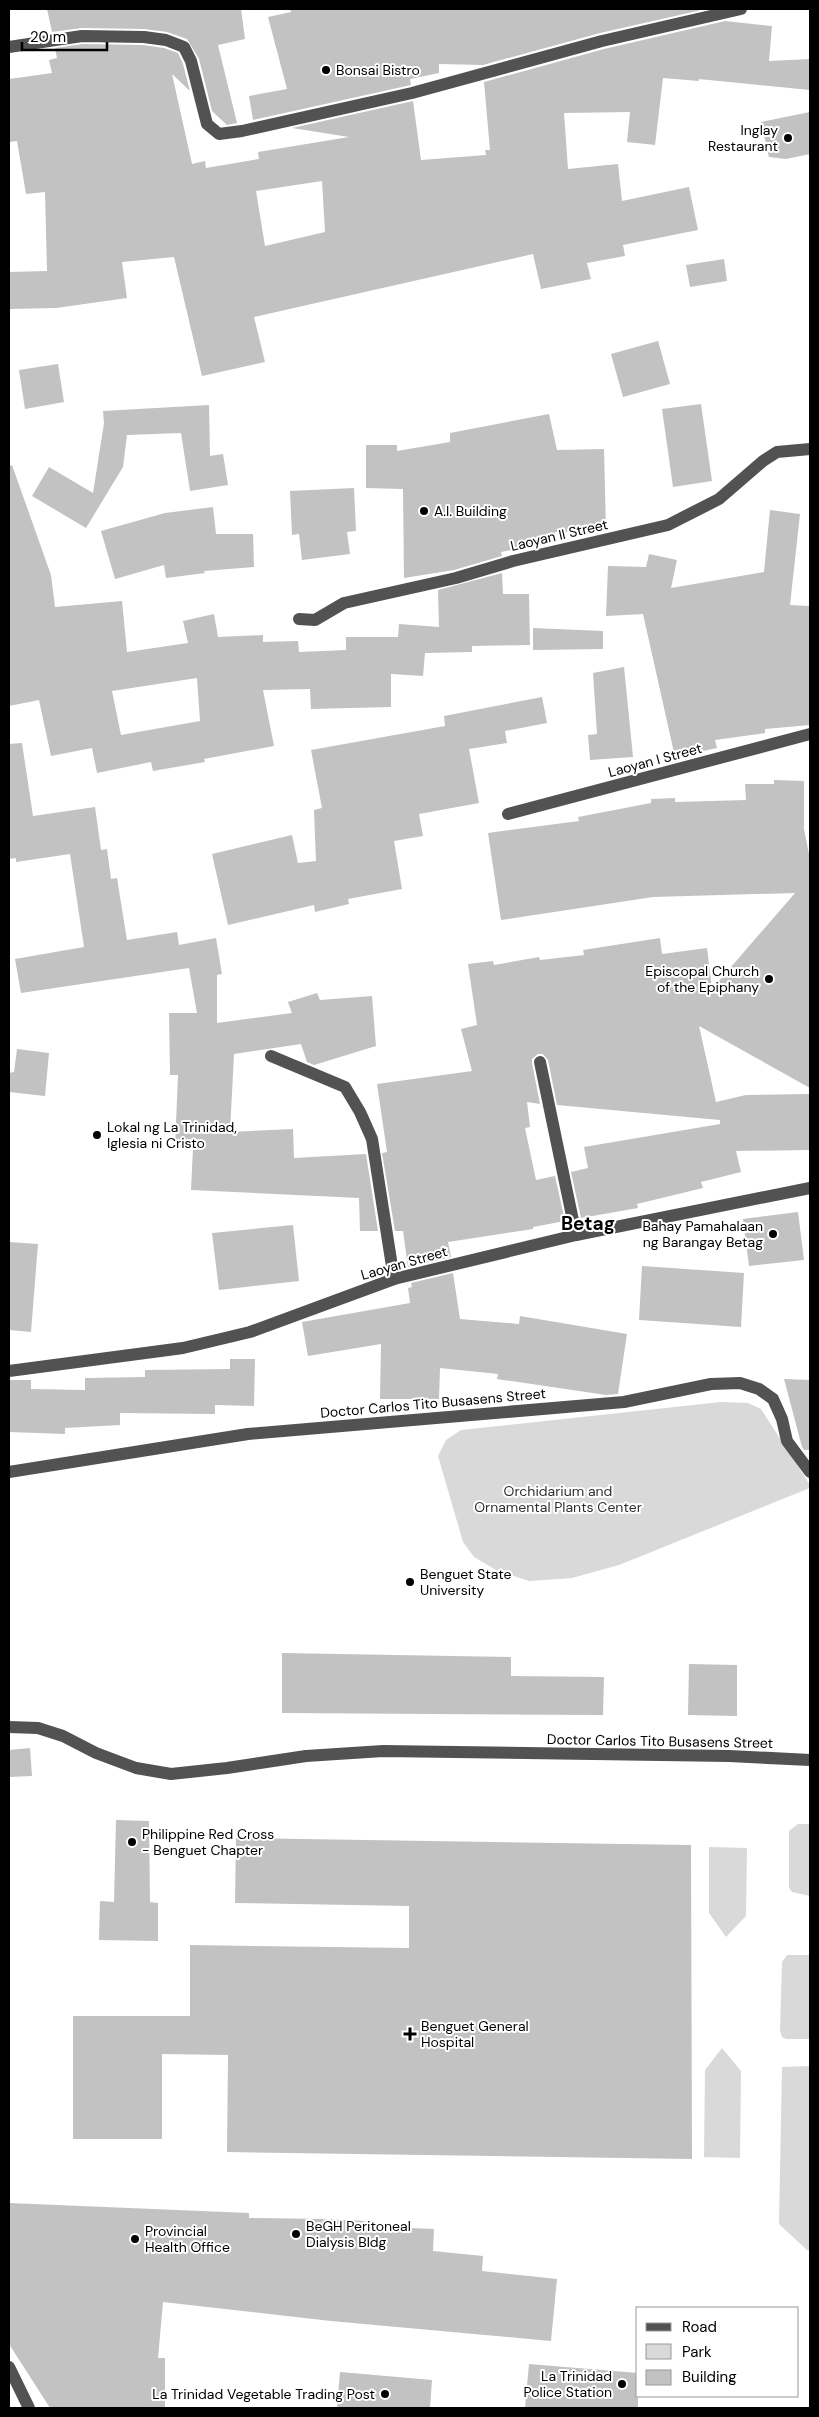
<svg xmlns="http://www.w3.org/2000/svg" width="819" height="2417" viewBox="0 0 819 2417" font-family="'DM Sans',sans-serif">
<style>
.green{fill:#d9d9d9}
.building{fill:#c2c2c2;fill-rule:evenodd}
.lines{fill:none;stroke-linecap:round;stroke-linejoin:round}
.minor{stroke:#525252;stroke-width:12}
.poi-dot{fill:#000;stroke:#fff;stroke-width:2}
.labels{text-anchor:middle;stroke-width:4;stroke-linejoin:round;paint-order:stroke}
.poi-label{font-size:14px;fill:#000;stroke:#fff;text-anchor:start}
.street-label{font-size:14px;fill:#000;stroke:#fff}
.park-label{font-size:14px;fill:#303030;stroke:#fff}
.district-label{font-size:19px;font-weight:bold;fill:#000;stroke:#fff}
</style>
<rect width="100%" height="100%" fill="#fff"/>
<g class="green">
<polygon points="721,1402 748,1403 761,1409 810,1485 810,1488 619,1565 572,1578 529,1581 496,1570 474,1557 463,1542 438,1456 446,1440 461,1430"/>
<polygon points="798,1824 810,1824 810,1896 792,1892 789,1888 789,1831"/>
<polygon points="709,1847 747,1848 746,1916 726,1937 709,1913"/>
<polygon points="787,1955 810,1955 810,2039 786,2039 782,2037 780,2031 782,1962"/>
<polygon points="722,2048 741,2071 740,2158 704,2157 705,2070"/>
<polygon points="810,2066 810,2250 807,2250 779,2224 782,2067"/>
</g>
<g class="building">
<polygon points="47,9 241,9 245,39 218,45 237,123 227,125 212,111 199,59 187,39 167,32 144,29 82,28 52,32"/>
<polygon points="290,9 706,9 600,33 483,65 439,64 439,73 410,79 411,85 253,120 249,96 287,89 268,17 291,12"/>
<path d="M 725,21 L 772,26 L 769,61 L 810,59 L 810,90 L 699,79 L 699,81 L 663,78 L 655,145 L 627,142 L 630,112 L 564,113 L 568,169 L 618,164 L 622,201 L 689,187 L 698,230 L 623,245 L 625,256 L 587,263 L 591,279 L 541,289 L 533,254 L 254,317 L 265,362 L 202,376 L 174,257 L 122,262 L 127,298 L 56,308 L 9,309 L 9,272 L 47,271 L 45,192 L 26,194 L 17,141 L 9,142 L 9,79 L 52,73 L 49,60 L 57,58 L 55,48 L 83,44 L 143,45 L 164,48 L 178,53 L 183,64 L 190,91 L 172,74 L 192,164 L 205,161 L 206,168 L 259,159 L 258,152 L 349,137 L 292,128 L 413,101 L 421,160 L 486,155 L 485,150 L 490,150 L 484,82 L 604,49 ZM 322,181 L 325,232 L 265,246 L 256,191 Z"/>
<polygon points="810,112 810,154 786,159 769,157 761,122"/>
<polygon points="724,259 727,281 690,287 686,265"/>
<polygon points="658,341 670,384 623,397 611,354"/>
<polygon points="58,364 64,402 25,409 19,370"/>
<polygon points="701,404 712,481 673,487 662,409"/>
<polygon points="209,405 210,456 223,454 228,485 190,491 181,433 127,435 123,467 86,528 32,496 49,467 93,493 104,423 103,411"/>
<polygon points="549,414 557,450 604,449 606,531 555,532 555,542 501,552 502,556 454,570 404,578 403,489 366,488 366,445 397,445 397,451 450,442 450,433"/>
<path d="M 12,465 L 51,575 L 55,607 L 122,601 L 127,652 L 188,643 L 183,621 L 214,614 L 218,637 L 263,635 L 263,642 L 298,641 L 299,652 L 346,650 L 346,637 L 398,637 L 399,624 L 439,627 L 438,590 L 502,573 L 503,594 L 529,594 L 530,645 L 472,646 L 472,652 L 425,653 L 423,676 L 391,674 L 391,707 L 311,709 L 310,689 L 263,690 L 274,746 L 204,759 L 205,762 L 153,771 L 151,762 L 97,773 L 92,748 L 51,756 L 39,700 L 9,706 L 9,466 ZM 197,678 L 200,721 L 121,735 L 112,691 Z"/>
<polygon points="354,488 356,531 347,532 350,554 302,560 299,534 292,535 290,491"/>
<polygon points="213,507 216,534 253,534 254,567 204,571 205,573 166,578 164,565 115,579 101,531 165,513"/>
<polygon points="770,510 800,514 790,605 810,606 810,725 765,729 765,733 715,740 717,748 675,757 643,614 606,616 608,566 646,567 649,554 677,560 671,588 764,572"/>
<polygon points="533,628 603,631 603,649 533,650"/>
<polygon points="624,667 633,757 590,760 588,735 597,734 593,673"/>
<polygon points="542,697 547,723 505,731 507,743 469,749 479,803 419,814 423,836 394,841 402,889 348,899 349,904 315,912 314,905 228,925 212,854 292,835 298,863 316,861 314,810 322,808 311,750 445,726 444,716"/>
<polygon points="22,743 33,816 95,807 101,850 107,849 111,879 117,878 127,940 177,932 179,945 216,938 222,974 217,975 217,1023 292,1013 288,1002 317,993 320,1000 372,996 376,1046 314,1065 307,1062 301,1044 234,1054 230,1132 293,1129 294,1158 366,1154 378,1231 360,1231 359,1198 191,1190 193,1148 175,1147 178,1075 170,1075 169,1013 197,1013 189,968 21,993 15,959 84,947 70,854 16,862 16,858 9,859 9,744"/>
<polygon points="774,780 804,781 804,829 810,859 810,1088 699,1026 716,1102 746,1095 810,1094 810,1150 736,1151 741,1172 701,1182 703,1188 637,1204 638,1208 581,1218 571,1172 588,1168 584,1147 720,1124 720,1120 557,1105 548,1060 543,1054 538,1054 532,1059 532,1063 540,1104 527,1102 530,1127 525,1128 536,1180 555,1176 565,1221 533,1227 533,1229 448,1242 451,1257 408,1267 403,1231 395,1231 382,1153 387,1152 377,1084 472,1071 461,1029 477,1025 468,964 493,961 494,965 539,957 540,960 584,955 583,950 660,938 662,954 707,948 712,989 795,893 653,897 501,920 488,833 579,821 578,817 651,803 651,799 675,798 675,802 746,800 745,784 774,784"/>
<polygon points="17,1049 49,1053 45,1096 9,1092 9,1073 14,1072"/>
<polygon points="798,1212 804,1260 749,1266 743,1219"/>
<polygon points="293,1225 299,1281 219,1290 212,1233"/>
<polygon points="9,1242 38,1244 31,1332 9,1330"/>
<polygon points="642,1266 744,1273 741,1327 639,1320"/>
<polygon points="453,1273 460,1319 519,1324 520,1316 627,1334 618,1394 606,1395 497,1379 498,1374 440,1368 439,1399 380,1399 381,1344 308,1356 302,1322 410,1303 408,1288 412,1287 411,1283"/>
<polygon points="230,1359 255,1359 254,1406 215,1405 215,1414 120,1413 120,1425 65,1428 65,1434 9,1432 9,1380 31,1380 31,1389 85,1390 85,1378 145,1377 145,1370 230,1369"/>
<polygon points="784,1379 810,1380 810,1450 804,1450 802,1447"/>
<polygon points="282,1653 511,1657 511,1676 604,1677 603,1715 282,1713"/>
<polygon points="689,1664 737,1665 737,1716 688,1715"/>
<polygon points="30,1748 32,1776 9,1777 9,1750"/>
<polygon points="116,1820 149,1821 150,1902 158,1903 158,1941 99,1940 100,1901 114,1902"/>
<polygon points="236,1838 691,1845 692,2159 227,2152 228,2055 162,2054 162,2139 73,2139 73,2016 190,2016 190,1945 409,1948 409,1906 235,1903"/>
<polygon points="9,2203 249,2213 249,2218 326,2219 365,2221 364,2226 434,2229 433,2251 483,2256 482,2271 557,2279 551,2341 331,2321 163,2302 158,2358 165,2358 165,2408 50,2408 9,2344"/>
<polygon points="529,2364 638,2373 638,2408 525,2408"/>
<polygon points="340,2372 432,2380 430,2408 337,2408"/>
</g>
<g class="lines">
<g class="minor">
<polyline points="9,47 82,36 144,37 166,40 184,47 191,61 207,124 219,134 242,131 412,93 602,41 741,9"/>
<polyline points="299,619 315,620 344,603 456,578 513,561 668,525 719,499 763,461 777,452 810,449"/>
<polyline points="508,814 810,734"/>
<polyline points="271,1056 345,1087 360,1112 372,1139 394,1279"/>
<polyline points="540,1062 576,1235"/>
<polyline points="9,1371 183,1348 250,1332 394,1279 576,1235 810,1188"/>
<polyline points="9,1472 248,1434 624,1402 711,1384 740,1383 759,1389 773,1399 782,1419 787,1441 810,1472"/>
<polyline points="9,1727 38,1728 63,1736 96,1753 136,1768 171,1774 227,1768 306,1756 383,1751 729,1756 810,1760"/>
<polyline points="9,2367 29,2408"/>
</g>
</g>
<g class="poi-dot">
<circle cx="326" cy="70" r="5"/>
<circle cx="788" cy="138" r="5"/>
<circle cx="424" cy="511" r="5"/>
<circle cx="769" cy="979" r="5"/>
<circle cx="97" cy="1135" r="5"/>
<circle cx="773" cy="1234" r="5"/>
<circle cx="410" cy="1582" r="5"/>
<circle cx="132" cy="1842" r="5"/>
<path d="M407.5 2026.5h5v5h5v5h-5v5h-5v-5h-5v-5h5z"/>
<circle cx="296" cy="2234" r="5"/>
<circle cx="135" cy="2239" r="5"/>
<circle cx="622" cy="2384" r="5"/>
<circle cx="385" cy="2394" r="5"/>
</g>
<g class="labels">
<g class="poi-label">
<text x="336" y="75">Bonsai Bistro</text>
<text x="778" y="135" text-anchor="end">Inglay<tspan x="778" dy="16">Restaurant</tspan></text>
<text x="434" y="516">A.I. Building</text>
<text x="759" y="976" text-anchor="end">Episcopal Church<tspan x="759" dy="16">of the Epiphany</tspan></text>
<text x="107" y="1132">Lokal ng La Trinidad,<tspan x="107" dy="16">Iglesia ni Cristo</tspan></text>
<text x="763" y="1231" text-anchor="end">Bahay Pamahalaan<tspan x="763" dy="16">ng Barangay Betag</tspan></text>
<text x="420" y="1579">Benguet State<tspan x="420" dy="16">University</tspan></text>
<text x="142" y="1839">Philippine Red Cross<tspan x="142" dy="16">- Benguet Chapter</tspan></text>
<text x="421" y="2031">Benguet General<tspan x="421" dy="16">Hospital</tspan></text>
<text x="306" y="2231">BeGH Peritoneal<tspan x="306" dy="16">Dialysis Bldg</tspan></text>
<text x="145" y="2236">Provincial<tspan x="145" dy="16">Health Office</tspan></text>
<text x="612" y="2381" text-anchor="end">La Trinidad<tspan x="612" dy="16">Police Station</tspan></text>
<text x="375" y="2399" text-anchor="end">La Trinidad Vegetable Trading Post</text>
</g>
<g class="street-label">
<text transform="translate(559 535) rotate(-13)" y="5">Laoyan II Street</text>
<text transform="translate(655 760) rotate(-15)" y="5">Laoyan I Street</text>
<text transform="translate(404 1263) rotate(-16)" y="5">Laoyan Street</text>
<text transform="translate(433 1403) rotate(-5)" y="5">Doctor Carlos Tito Busasens Street</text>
<text transform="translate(660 1741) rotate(1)" y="5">Doctor Carlos Tito Busasens Street</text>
</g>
<g class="park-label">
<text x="558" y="1496">Orchidarium and<tspan x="558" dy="16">Ornamental Plants Center</tspan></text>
</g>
<g class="district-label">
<text x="588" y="1230">Betag</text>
</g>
</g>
<rect width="819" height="2417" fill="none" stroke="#000000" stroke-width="20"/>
<rect x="636" y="2307" width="162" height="90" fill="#ffffff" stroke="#999999"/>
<rect x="646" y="2323" width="25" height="8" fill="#525252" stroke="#999999"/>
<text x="682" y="2332" font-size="15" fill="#000000">Road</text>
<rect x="646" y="2344" width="25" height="15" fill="#d9d9d9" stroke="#999999"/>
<text x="682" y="2357" font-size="15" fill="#000000">Park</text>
<rect x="646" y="2370" width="25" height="15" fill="#c2c2c2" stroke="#999999"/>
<text x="682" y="2382" font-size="15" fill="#000000">Building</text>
<path d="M22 42v8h85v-8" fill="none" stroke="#000000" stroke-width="2.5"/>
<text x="30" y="42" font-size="15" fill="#000000" stroke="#ffffff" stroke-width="4" paint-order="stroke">20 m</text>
</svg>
